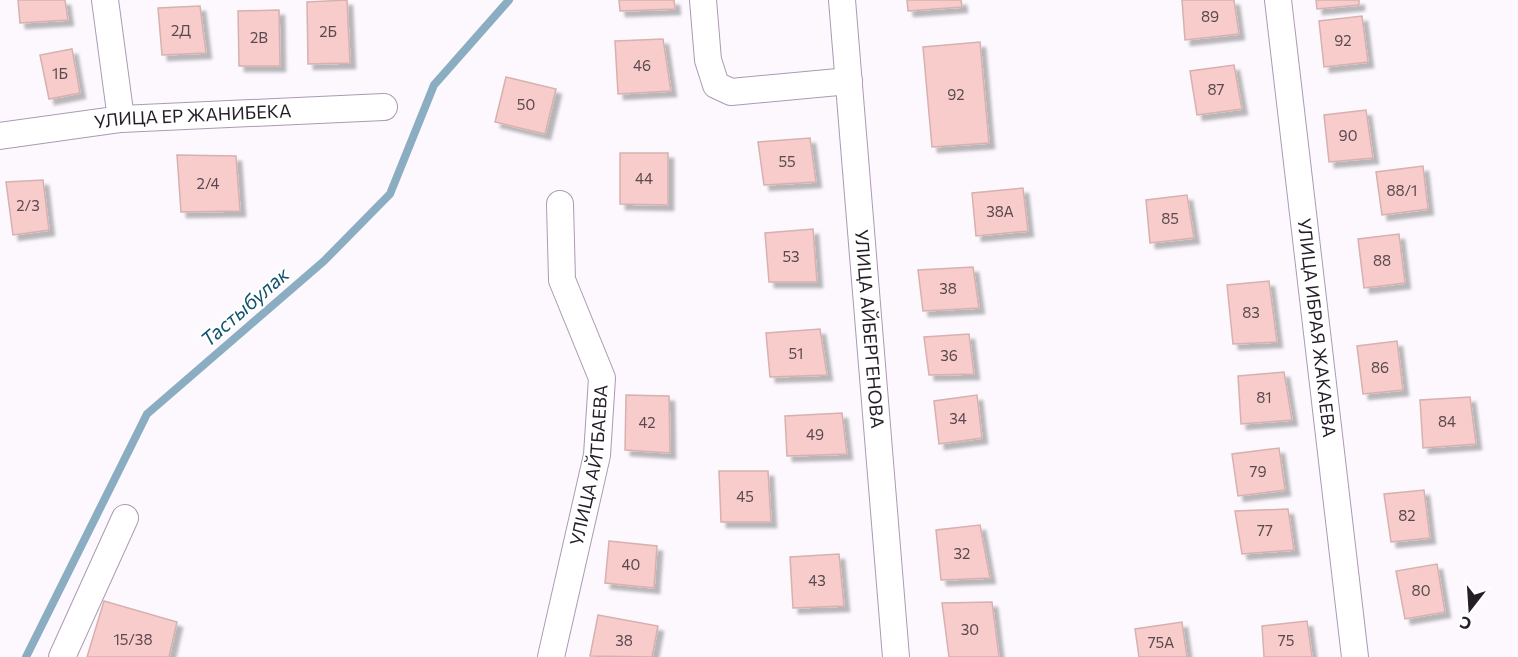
<svg xmlns="http://www.w3.org/2000/svg" width="1518" height="657" viewBox="0 0 1518 657" font-family="Commissioner,sans-serif">
<style>
.lines{fill:none;stroke-linecap:round;stroke-linejoin:round}
.stream{stroke:#8aadc1;stroke-width:8}
.building{fill:#f7ccca;stroke:#d7b1af;stroke-width:1.5;filter:url(#shadow)}
.street-casing{stroke:#ac99b4;stroke-width:28}
.street{stroke:#fff;stroke-width:26}
.labels{text-anchor:middle;stroke-width:4.5;stroke-linejoin:round;paint-order:stroke}
.number-label{font-size:15px;fill:#5a4950}
.street-label{font-size:18px;fill:#251d28;stroke:#fff}
.water-label{font-size:20px;font-style:italic;fill:#0f516e;stroke:#fff}
</style>
<defs>
<filter id="shadow"><feDropShadow dx="5.5" dy="5.5" stdDeviation="1.5" flood-color="#0004"/></filter>
</defs>
<rect width="100%" height="100%" fill="#fcf8fe"/>
<g class="lines">
<polyline class="stream" points="26,657 147,414 324,261 390,194 434,85 509,0"/>
</g>
<g class="building">
<polygon points="18,0 65,0 68,20 20,23"/>
<polygon points="347,0 350,63 308,64 307,2"/>
<polygon points="619,0 674,0 675,9 620,11"/>
<polygon points="907,0 961,0 962,7 908,11"/>
<polygon points="1182,0 1234,0 1239,34 1185,40"/>
<polygon points="1316,0 1359,0 1359,5 1317,9"/>
<polygon points="200,6 206,53 162,55 158,8"/>
<polygon points="279,10 280,66 239,66 238,11"/>
<polygon points="1362,16 1368,62 1324,67 1319,21"/>
<polygon points="663,39 671,91 618,94 615,41"/>
<polygon points="980,42 989,143 932,147 923,47"/>
<polygon points="72,49 80,93 49,99 40,55"/>
<polygon points="1234,65 1242,109 1197,115 1190,71"/>
<polygon points="506,77 556,89 545,134 495,122"/>
<polygon points="1366,110 1373,158 1329,162 1324,115"/>
<polygon points="810,138 816,182 764,185 758,142"/>
<polygon points="620,153 668,153 668,205 620,204"/>
<polygon points="177,155 236,156 240,211 181,212"/>
<polygon points="1423,166 1428,209 1382,215 1376,172"/>
<polygon points="43,180 49,230 13,235 6,182"/>
<polygon points="1023,188 1028,231 976,236 972,193"/>
<polygon points="1187,195 1194,238 1150,243 1146,200"/>
<polygon points="813,229 817,282 769,282 765,233"/>
<polygon points="1399,234 1405,283 1364,288 1358,239"/>
<polygon points="973,267 979,308 923,311 918,270"/>
<polygon points="1269,281 1277,342 1233,344 1227,285"/>
<polygon points="820,329 827,375 770,377 766,333"/>
<polygon points="969,334 974,374 929,375 924,337"/>
<polygon points="1397,341 1403,390 1363,394 1357,346"/>
<polygon points="1284,372 1292,420 1241,424 1238,376"/>
<polygon points="626,395 669,396 670,453 625,450"/>
<polygon points="977,395 982,438 939,444 934,401"/>
<polygon points="1470,397 1476,444 1423,448 1420,400"/>
<polygon points="842,413 847,454 787,456 785,416"/>
<polygon points="1279,448 1285,490 1238,496 1232,454"/>
<polygon points="719,471 768,471 771,522 721,522"/>
<polygon points="1424,490 1430,538 1391,542 1384,494"/>
<polygon points="1288,509 1294,550 1242,554 1235,511"/>
<polygon points="980,525 990,578 941,580 936,530"/>
<polygon points="609,541 657,546 654,588 605,583"/>
<polygon points="839,554 844,606 793,608 790,557"/>
<polygon points="1437,564 1445,612 1405,619 1396,571"/>
<polygon points="104,601 177,622 169,657 87,657"/>
<polygon points="992,602 999,657 949,657 942,603"/>
<polygon points="598,615 658,626 652,657 590,656"/>
<polygon points="1307,621 1312,657 1264,657 1262,626"/>
<polygon points="1182,622 1187,657 1139,657 1135,629"/>
</g>
<g class="lines">
<defs>
<g id="street">
<polyline points="105,0 121,119"/>
<polyline points="703,0 708,60 716,85 731,92 849,81"/>
<path id="s1" d="M 842,0 L 896,657"/>
<path id="s2" d="M 1278,0 L 1355,657"/>
<path id="s3" d="M 0,136 L 121,119 L 384,107"/>
<polyline points="62,657 125,518"/>
<path id="s4" d="M 551,657 L 597,455 L 602,378 L 562,280 L 560,204"/>
</g>
</defs>
<use href="#street" class="street-casing"/>
<use href="#street" class="street"/>
</g>
<g class="labels">
<g class="number-label">
<text x="1210" y="22">89</text>
<text x="181" y="36">2Д</text>
<text x="328" y="37">2Б</text>
<text x="259" y="43">2В</text>
<text x="1343" y="46">92</text>
<text x="642" y="71">46</text>
<text x="60" y="79">1Б</text>
<text x="1216" y="95">87</text>
<text x="956" y="100">92</text>
<text x="526" y="110">50</text>
<text x="1348" y="141">90</text>
<text x="787" y="167">55</text>
<text x="644" y="184">44</text>
<text x="208" y="189">2/4</text>
<text x="1402" y="196">88/1</text>
<text x="28" y="211">2/3</text>
<text x="1000" y="217">38А</text>
<text x="1170" y="224">85</text>
<text x="791" y="262">53</text>
<text x="1382" y="266">88</text>
<text x="948" y="294">38</text>
<text x="1251" y="318">83</text>
<text x="796" y="359">51</text>
<text x="949" y="361">36</text>
<text x="1380" y="373">86</text>
<text x="1264" y="403">81</text>
<text x="958" y="424">34</text>
<text x="1447" y="427">84</text>
<text x="647" y="428">42</text>
<text x="815" y="440">49</text>
<text x="1258" y="477">79</text>
<text x="745" y="502">45</text>
<text x="1407" y="521">82</text>
<text x="1265" y="536">77</text>
<text x="962" y="559">32</text>
<text x="631" y="570">40</text>
<text x="817" y="586">43</text>
<text x="1421" y="596">80</text>
<text x="970" y="635">30</text>
<text x="133" y="645">15/38</text>
<text x="624" y="646">38</text>
<text x="1286" y="646">75</text>
<text x="1161" y="648">75А</text>
</g>
<g class="street-label">
<text dy="6" stroke="none"><textPath href="#s3" startOffset="194">УЛИЦА ЕР ЖАНИБЕКА</textPath></text>
<text dy="6" stroke="none"><textPath href="#s1" startOffset="330">УЛИЦА АЙБЕРГЕНОВА</textPath></text>
<text dy="6" stroke="none"><textPath href="#s2" startOffset="330">УЛИЦА ИБРАЯ ЖАКАЕВА</textPath></text>
<text dy="6" stroke="none"><textPath href="#s4" startOffset="196">УЛИЦА АЙТБАЕВА</textPath></text>
</g>
<g class="water-label">
<text transform="translate(245 307) rotate(-41)" y="7">Тастыбулак</text>
</g>
</g>
<g transform="translate(1470 609) rotate(197)" stroke="#ffffff" stroke-width="4.5" paint-order="stroke">
<path d="M0-4.5L10 22L0 15L-10 22Z" fill="#251d28"/>
<text y="-9" font-size="16" font-weight="bold" text-anchor="middle" fill="#251d28">С</text>
</g>
</svg>
